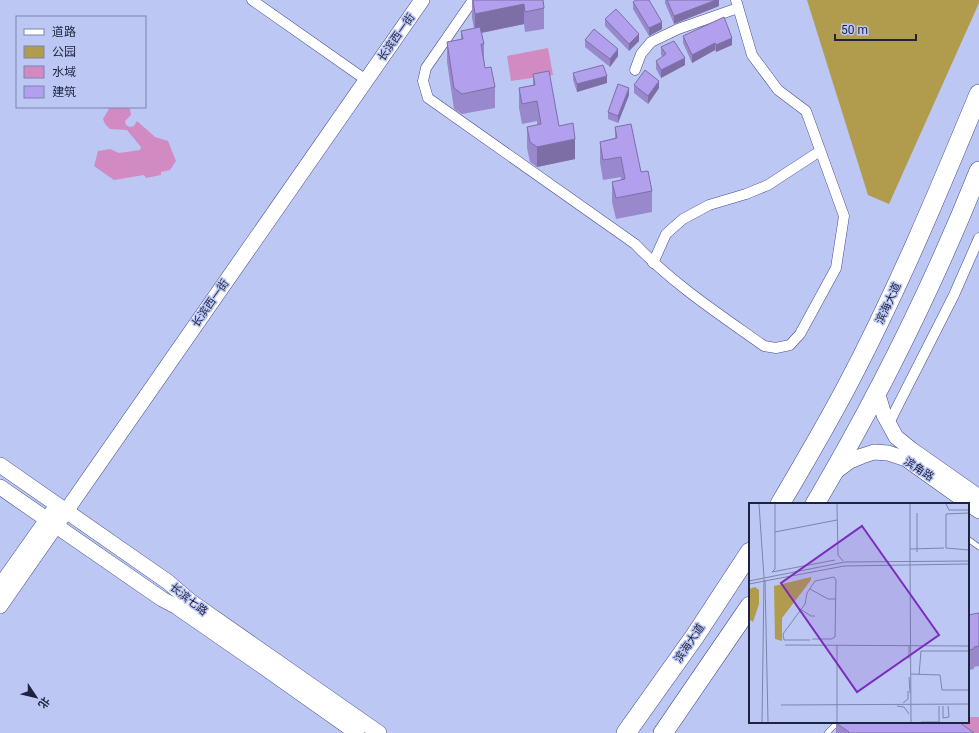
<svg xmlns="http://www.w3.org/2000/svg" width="979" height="733" viewBox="0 0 979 733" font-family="Roboto,'Noto Sans SC',sans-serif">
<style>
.green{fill:#b19c4e}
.water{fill:#d18bc2}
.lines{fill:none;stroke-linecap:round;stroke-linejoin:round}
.lane-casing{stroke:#424c8d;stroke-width:6}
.street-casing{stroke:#424c8d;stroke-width:11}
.secondary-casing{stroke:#424c8d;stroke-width:16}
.highway-casing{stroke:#424c8d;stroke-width:20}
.lane{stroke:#fff;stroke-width:5}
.street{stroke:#fff;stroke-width:10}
.secondary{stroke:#fff;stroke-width:15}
.highway{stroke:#fff;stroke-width:19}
.wall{fill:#9989cc}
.shaded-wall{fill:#7d6fa6}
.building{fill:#b29fed;stroke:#7d6fa6}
.labels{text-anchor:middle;stroke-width:3;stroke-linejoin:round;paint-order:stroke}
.street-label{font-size:11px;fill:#1e233f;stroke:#bcc7f4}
.inset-road{fill:none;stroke:#7d85ac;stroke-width:1}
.view{fill:#7b2cbf;fill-opacity:0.15;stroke:#7b2cbf;stroke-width:2}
.inset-edge{fill:none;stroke:#1e233f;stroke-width:2}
</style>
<rect width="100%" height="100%" fill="#bcc7f4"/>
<polygon class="green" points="807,0 979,0 979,3 889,204 868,195"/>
<g class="water">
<polygon points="548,48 553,75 511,81 507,56"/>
<polygon points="110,107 128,107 130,109 131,115 125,121 126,125 130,127 134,126 137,121 155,137 168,141 176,161 170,170 161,172 161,175 146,178 144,175 114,180 94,166 98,151 110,149 119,153 140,150 141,147 127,130 110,129 105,124 103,119"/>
<polygon points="968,717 979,717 979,733 957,733 955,728 961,722 968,722"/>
</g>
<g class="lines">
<defs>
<g id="lane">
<polyline points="968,539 979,547"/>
<polyline points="827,733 837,723"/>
</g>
<g id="street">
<polyline points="252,0 366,80"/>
<path d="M 473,0 L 426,68 L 423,81 L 428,98 L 635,244 C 673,284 719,314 764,346 L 776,348 L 790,345 L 800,334 L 836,268 L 844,216 L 806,111 L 778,90 L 752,55 L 736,0"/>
<polyline points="635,70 641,54 651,42 678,29 738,8"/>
<polyline points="653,263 666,234 683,219 709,205 746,194 768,185 820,151"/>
<polyline points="888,425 954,295 979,238"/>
</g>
<g id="secondary">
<polyline points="877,391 884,415 896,437 912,450 979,497"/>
<polyline points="0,465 168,582 190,601 379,733"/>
<polyline points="835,472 850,461 862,456 874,452 888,453 906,459 979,511"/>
<polyline points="0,487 162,599 177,607 255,661 357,733"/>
<polyline points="0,586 53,511"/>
<polyline points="0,606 422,0"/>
</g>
<g id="highway">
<path d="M 780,504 C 803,465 826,426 847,386 C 897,291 938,193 979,94"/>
<path d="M 815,504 C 878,397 933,286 979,171"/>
<polyline points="626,733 695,636 750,552"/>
<polyline points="663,733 750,606"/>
</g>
</defs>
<use href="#lane" class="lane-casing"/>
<use href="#street" class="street-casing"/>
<use href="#secondary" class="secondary-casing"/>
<use href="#highway" class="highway-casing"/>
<use href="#lane" class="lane"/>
<use href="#street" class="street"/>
<use href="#secondary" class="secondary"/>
<use href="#highway" class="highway"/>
</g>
<g class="wall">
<polygon points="472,0 543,0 544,8 544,29 525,32 524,24 482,33 484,44 484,59 485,68 495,87 495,108 462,114 454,109 447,62 447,42 461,39 461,31 474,28 472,18"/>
<polygon points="665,0 719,0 719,6 674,24 665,3"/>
<polygon points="633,2 662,29 649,36 633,9"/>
<polygon points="605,19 639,41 629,51 605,26"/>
<polygon points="683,36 732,45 716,52 715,50 692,63 683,43"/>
<polygon points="585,40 618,56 610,67 585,47"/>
<polygon points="661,47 685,65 661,78 656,69 656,61 663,57 661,55"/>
<polygon points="573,73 607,83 577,92 573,80"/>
<polygon points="533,74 559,126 575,159 537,167 530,162 527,148 527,127 537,125 537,121 522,124 519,108 519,88 533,85"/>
<polygon points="634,85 659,88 648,104 634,93"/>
<polygon points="629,95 618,123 608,119 608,112"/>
<polygon points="615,127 641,172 652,191 652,212 616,219 612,202 612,182 621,180 621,177 603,180 600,162 600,142 615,138"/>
<polygon points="979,613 979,666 974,667 974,669 968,670 968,615"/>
<polygon points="836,723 974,733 836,733"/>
</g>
<g class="shaded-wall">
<polygon points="716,0 719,0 719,6 674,24 674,16"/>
<polygon points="524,4 524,24 475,34 475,14"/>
<polygon points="662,22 662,29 649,36 649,28"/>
<polygon points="639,34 639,41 629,51 629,44"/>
<polygon points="732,38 732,45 716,52 716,45"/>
<polygon points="715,43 715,50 692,63 692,55"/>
<polygon points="618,49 618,56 610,67 610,59"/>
<polygon points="685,58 685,65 661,78 661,70"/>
<polygon points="607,76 607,83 577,92 577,84"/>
<polygon points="659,81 659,88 648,104 648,96"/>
<polygon points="629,88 629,95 618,123 618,116"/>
<polygon points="575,139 575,159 537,167 537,147"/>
</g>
<g class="building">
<polygon points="473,0 543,0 544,8 525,12 524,4 475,14"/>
<polygon points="636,0 649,0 662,22 649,28 633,2"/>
<polygon points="667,0 716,0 674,16"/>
<polygon points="616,9 639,34 629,44 605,19"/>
<polygon points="724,17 732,38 716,45 715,43 692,55 683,36"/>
<polygon points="480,27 484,44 481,44 485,68 491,67 495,87 462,94 454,88 447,42 463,39 461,31"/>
<polygon points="594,29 618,49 610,59 585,40"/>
<polygon points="674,41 685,58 661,70 656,61 666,54 661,47"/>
<polygon points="603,65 607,76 577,84 573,73"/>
<polygon points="645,70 659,81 648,96 634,85"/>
<polygon points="549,71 559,126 573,123 575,139 537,147 530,142 527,127 541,124 537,101 522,104 519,88 535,85 533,74"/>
<polygon points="618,84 629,88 618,116 608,112"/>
<polygon points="631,124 641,172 648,171 652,191 616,198 612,182 625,179 621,157 603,160 600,142 617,138 615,127"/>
<polygon points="979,613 979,646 974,647 974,649 968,650 968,615"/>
<polygon points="837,722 959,722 974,733 848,733 849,732 836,723"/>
</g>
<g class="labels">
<g class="street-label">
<text transform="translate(396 37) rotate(-55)" y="4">长滨西一街</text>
<text transform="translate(210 303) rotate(-55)" y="4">长滨西一街</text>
<text transform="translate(888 303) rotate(-65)" y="4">滨海大道</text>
<text transform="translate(919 469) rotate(33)" y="4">滨角路</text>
<text transform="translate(189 599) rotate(38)" y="4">长滨七路</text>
<text transform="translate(689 643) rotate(-56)" y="4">滨海大道</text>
</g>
</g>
<g transform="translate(749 503)">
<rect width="220" height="220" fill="#bcc7f4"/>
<path d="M 62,74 L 62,77 L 33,115 L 33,138 L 26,136 L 25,83 ZM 6,84 L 10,87 L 10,101 L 4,119 L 0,116 L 0,86 Z" fill="#b19c4e"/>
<path class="inset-road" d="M 10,1 L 15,75M 88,1 L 89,52 L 94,58M 161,1 L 161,55M 197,1 L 200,7 L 220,7M 168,10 L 168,49M 220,10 L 197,11 L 197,45 L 220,47M 26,29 L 88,17M 161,46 L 195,45M 161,55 L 162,219M 23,69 L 26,66 L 26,1M 23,69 L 86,57M 16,77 L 19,219M 0,78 L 96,59 L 220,58M 0,81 L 95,63 L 220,61M 61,86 L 79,96 L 87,96M 51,106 L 62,113 L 66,113M 61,137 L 35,137 L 34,131 L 56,101 L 58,90 L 66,78 L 85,74 L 87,77 L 86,134 L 82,136 L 63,136M 36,142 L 220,143M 88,142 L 88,219M 160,142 L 160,156M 162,171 L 191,172 L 193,187 L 220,187M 170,172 L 172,148 L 220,148M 160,174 L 161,190M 154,200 L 159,196 L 159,188M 32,202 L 220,201M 148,203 L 155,204 L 160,211M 190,203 L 190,219M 194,203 L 194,215 L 200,214 L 199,203M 13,219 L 15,76M 172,219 L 190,219"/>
<path class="view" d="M 113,23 L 190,132 L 108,189 L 32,80 Z"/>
<rect width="220" height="220" class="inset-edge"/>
</g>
<rect x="16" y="16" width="130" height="92" fill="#bcc7f4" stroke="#7d85ac"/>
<rect x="24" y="29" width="20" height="6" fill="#ffffff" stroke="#7d85ac"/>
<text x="52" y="36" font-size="12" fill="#1e233f">道路</text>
<rect x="24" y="46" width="20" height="12" fill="#b19c4e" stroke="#7d85ac"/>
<text x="52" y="56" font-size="12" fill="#1e233f">公园</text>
<rect x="24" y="66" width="20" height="12" fill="#d18bc2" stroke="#7d85ac"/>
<text x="52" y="76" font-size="12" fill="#1e233f">水域</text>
<rect x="24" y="86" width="20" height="12" fill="#b29fed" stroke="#7d85ac"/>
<text x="52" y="96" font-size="12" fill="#1e233f">建筑</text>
<g transform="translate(36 697) rotate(125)" stroke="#bcc7f4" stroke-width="3" paint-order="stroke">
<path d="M0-3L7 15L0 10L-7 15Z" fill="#1e233f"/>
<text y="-6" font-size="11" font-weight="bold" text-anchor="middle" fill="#1e233f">北</text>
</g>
<path d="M835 34v6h81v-6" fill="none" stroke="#1e233f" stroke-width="2"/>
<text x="841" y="34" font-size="12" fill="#1e233f" stroke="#bcc7f4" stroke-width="3" paint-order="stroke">50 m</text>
</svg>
